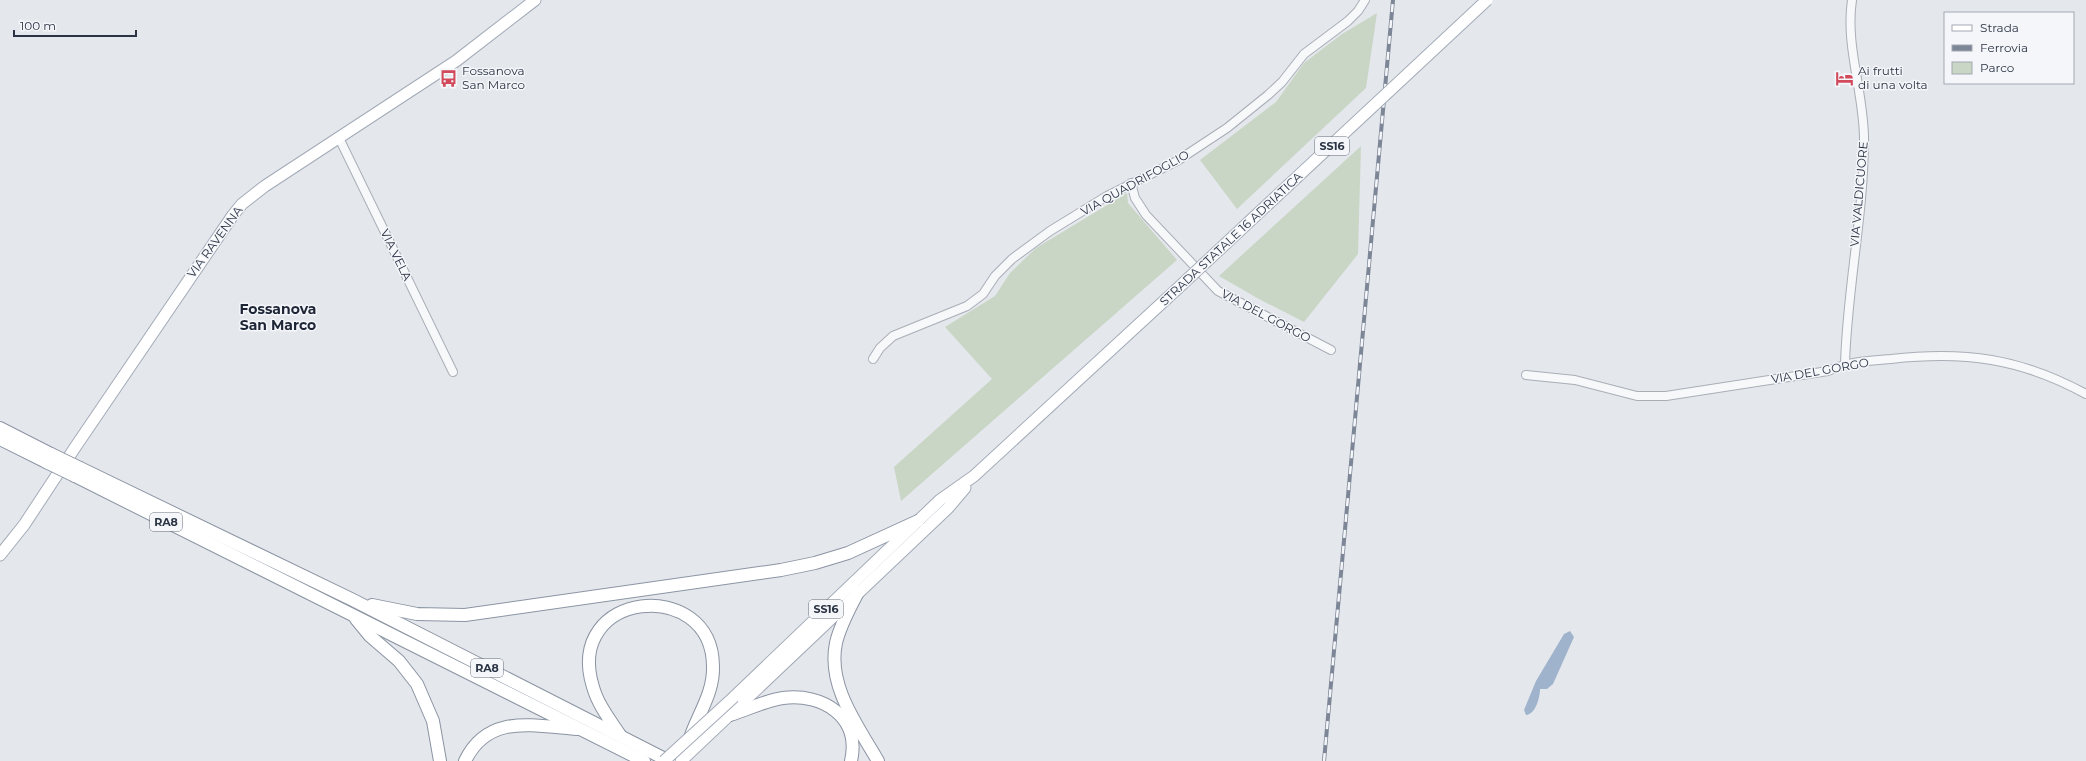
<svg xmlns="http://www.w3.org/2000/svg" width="2086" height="761" viewBox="0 0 2086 761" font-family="Montserrat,sans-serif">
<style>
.green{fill:#c9d6c5}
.water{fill:#9fb4cc}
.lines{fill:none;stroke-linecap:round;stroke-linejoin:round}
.minor-casing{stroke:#a9aeb7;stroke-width:10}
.major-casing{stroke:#a3abb8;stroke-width:13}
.highway-casing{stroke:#8b94a3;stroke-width:14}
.minor{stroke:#f7f8fa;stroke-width:8}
.major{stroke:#fff;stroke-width:11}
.highway{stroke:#fff;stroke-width:12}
.rail-casing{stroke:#7d8696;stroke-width:4}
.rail{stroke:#f4f6f9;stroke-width:2.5;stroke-dasharray:8;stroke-linecap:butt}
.major-bridge-casing{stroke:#a3abb8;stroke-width:13;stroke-linecap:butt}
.highway-bridge-casing{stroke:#8b94a3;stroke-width:14;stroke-linecap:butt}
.major-bridge{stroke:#fff;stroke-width:11}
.highway-bridge{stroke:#fff;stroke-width:12}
.labels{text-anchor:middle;stroke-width:3;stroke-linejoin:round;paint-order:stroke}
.shield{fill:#f4f6f9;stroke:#676e7b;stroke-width:1}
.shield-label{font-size:11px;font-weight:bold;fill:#2b3445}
.poi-label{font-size:12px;fill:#2b3445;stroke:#f4f6f9;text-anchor:start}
.street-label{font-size:12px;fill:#2b3445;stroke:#f4f6f9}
.quarter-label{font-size:14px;font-weight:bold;fill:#1d2536;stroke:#f4f6f9}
</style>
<rect width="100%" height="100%" fill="#e4e7ec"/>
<g class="green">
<polygon points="1377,13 1366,88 1237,209 1200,160 1276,102 1304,63 1342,34"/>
<polygon points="1361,146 1358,254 1304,322 1259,299 1219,276"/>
<polygon points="1127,193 1128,203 1177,260 901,501 894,467 992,379 945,327 995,296 1010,273 1036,248"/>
</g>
<path class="water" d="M 1570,631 L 1574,637 L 1553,684 L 1547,689 L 1540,689 C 1540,697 1536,714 1526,715 L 1524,710 L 1536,681 L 1564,634 Z"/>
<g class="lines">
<defs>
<g id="minor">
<polyline points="339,138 453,372"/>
<polyline points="1131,183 1135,198 1146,215 1218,291 1331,350"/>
<polyline points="873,359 880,348 893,336 967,306 983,294 995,276 1012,259 1050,231 1107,196 1177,161 1227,128 1268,95 1282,82 1304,54 1348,21 1358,11 1365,0"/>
<path d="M 1845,364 C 1847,289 1864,214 1864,139 C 1864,93 1845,46 1852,0"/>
<path d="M 1526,375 L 1575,380 L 1637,396 L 1666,396 L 1828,371 C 1850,361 1867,361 1891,359 C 1965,351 2020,358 2086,394"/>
</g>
<g id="major">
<polyline points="0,555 24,525 76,446 233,215 242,204 265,186 456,61 535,0"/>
<polyline points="734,697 940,500 974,476 1176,290"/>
<polyline points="681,761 948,508 965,488"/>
</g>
<g id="highway">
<polyline points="0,428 51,454"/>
<polyline points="0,439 46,462"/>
<polyline points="80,468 353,600 669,761"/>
<polyline points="75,476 644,761"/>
<path d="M 858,592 C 850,608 840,625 836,643 C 827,686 858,726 878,761"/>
<polyline points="372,605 417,614 465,615 781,570 815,563 848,553 918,521"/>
<polyline points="356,619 370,636 399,661 417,684 433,721 440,761"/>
<path d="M 730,715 C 747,710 766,700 783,698 C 823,693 861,717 851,761"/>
<path d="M 620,735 C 610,720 598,705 593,687 C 563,590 712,576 713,666 C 714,693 698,714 690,738"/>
<path d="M 465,761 C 488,713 534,726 577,729"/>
</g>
</defs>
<use href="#minor" class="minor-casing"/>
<use href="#major" class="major-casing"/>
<use href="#highway" class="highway-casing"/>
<use href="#minor" class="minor"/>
<use href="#major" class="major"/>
<use href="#highway" class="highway"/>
<defs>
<polyline id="rail" points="1324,761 1393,0"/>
</defs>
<use href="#rail" class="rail-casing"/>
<use href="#rail" class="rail"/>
<defs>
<g id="major-bridge">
<polyline points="1176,290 1487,0"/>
<polyline points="664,761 734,697"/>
</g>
<g id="highway-bridge">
<polyline points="51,454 80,468"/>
<polyline points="46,462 75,476"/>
</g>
</defs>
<use href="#major-bridge" class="major-bridge-casing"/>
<use href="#highway-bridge" class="highway-bridge-casing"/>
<use href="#major-bridge" class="major-bridge"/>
<use href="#highway-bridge" class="highway-bridge"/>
</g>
<defs>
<symbol id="bus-bare" viewBox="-9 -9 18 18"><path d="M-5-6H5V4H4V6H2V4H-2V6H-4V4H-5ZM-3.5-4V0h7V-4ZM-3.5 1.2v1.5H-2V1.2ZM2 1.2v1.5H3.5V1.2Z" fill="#d1495b" stroke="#f4f6f9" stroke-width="2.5" paint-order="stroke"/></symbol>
<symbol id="hotel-bare" viewBox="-9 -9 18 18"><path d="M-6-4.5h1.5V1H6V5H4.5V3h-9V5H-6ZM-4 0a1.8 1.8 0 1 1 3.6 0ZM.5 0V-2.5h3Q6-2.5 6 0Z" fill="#d1495b" stroke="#f4f6f9" stroke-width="2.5" paint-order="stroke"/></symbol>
</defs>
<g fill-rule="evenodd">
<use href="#bus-bare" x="436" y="66" width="25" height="25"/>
<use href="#hotel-bare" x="1832" y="66" width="25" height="25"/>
</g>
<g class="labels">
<g class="shield">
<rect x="1315" y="137" width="34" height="18" rx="3"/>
<rect x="150" y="513" width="32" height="18" rx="3"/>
<rect x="809" y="600" width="34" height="18" rx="3"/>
<rect x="471" y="659" width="32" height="18" rx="3"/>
</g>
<g class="shield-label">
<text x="1332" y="150">SS16</text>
<text x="166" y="526">RA8</text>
<text x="826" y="613">SS16</text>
<text x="487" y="672">RA8</text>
</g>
<g class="poi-label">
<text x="462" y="75">Fossanova<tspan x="462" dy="14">San Marco</tspan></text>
<text x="1858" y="75">Ai frutti<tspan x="1858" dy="14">di una volta</tspan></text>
</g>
<g class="street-label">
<text transform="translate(1135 183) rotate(-29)" y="4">VIA QUADRIFOGLIO</text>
<text transform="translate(1859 194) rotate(-85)" y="4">VIA VALDICUORE</text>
<text transform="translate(1231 239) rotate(-43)" y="4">STRADA STATALE 16 ADRIATICA</text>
<text transform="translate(215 242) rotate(-54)" y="4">VIA RAVENNA</text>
<text transform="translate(396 255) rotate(64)" y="4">VIA VELA</text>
<text transform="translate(1266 316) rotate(28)" y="4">VIA DEL GORGO</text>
<text transform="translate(1820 371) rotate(-10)" y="4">VIA DEL GORGO</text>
</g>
<g class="quarter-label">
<text x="278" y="314">Fossanova<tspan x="278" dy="16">San Marco</tspan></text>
</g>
</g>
<rect x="1944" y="12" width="130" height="72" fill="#f4f6f9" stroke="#a4a8b1"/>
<rect x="1952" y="25" width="20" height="6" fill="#ffffff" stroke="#a4a8b1"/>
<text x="1980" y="32" font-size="12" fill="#2b3445">Strada</text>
<rect x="1952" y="45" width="20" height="6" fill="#7d8696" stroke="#a4a8b1"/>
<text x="1980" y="52" font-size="12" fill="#2b3445">Ferrovia</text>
<rect x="1952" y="62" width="20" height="12" fill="#c9d6c5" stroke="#a4a8b1"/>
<text x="1980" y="72" font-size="12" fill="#2b3445">Parco</text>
<path d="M14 30v6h122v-6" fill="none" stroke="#2b3445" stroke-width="2"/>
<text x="20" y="30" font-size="12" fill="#2b3445" stroke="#f4f6f9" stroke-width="3" paint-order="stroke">100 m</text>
</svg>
